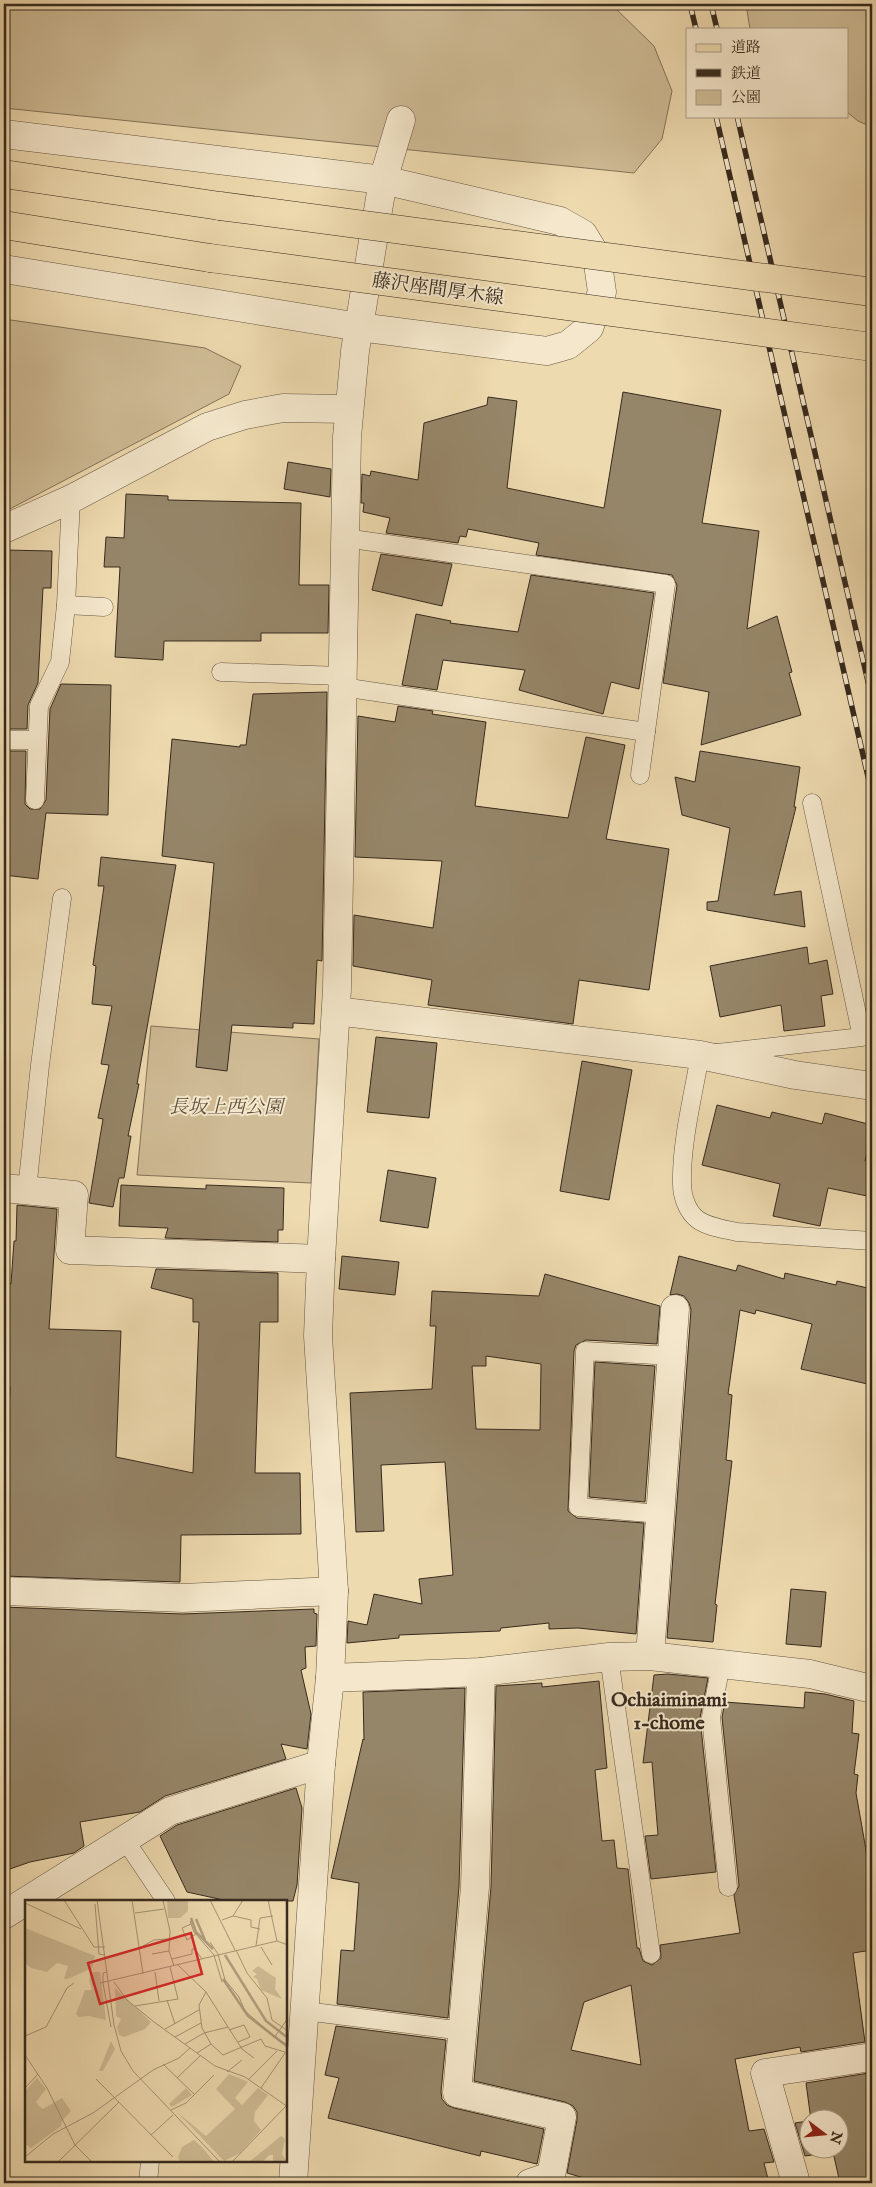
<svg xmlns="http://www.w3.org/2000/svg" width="876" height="2187" viewBox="0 0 876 2187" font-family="'IM FELL English','Noto Serif JP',serif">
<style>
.green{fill:#cfbc96;stroke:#83735a}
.building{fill:#968669;stroke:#372a1e;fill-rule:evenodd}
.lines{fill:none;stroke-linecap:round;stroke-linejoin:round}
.service-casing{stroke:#655642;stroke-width:19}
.minor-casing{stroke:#655642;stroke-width:29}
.tertiary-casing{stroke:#655642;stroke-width:29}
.primary-casing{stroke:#372a1e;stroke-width:29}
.service{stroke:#f4e7cb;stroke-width:18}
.minor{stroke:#f4e7cb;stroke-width:28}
.tertiary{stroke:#f4e7cb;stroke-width:28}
.primary{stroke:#eedaaf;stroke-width:28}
.rail-casing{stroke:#372a1e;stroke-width:5.5}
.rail{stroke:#f4e7cb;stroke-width:4;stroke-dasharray:11;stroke-linecap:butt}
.primary-bridge-casing{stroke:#372a1e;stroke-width:29;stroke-linecap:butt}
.primary-bridge{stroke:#eedaaf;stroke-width:28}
.labels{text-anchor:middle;stroke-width:4;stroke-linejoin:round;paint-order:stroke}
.street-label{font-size:19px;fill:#372a1e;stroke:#f4e7cb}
.park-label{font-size:19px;font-style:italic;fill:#5d4e3c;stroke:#f4e7cb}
.neighbourhood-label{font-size:20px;font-weight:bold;fill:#372a1e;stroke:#f4e7cb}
.inset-river{fill:none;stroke:#b09e7e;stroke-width:2.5}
.inset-road{fill:none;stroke:#a59475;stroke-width:1}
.view{fill:#d62828;fill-opacity:0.15;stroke:#d62828;stroke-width:2.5}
.inset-edge{fill:none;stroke:#372a1e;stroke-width:2.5}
</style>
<rect width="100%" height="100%" fill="#eedaaf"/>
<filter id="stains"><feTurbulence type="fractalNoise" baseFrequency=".004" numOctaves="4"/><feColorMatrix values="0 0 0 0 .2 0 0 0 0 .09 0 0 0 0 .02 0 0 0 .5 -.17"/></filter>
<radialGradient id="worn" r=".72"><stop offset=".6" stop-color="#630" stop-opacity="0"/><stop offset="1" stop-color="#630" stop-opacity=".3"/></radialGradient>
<g class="green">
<polygon points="4,4 611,4 654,46 672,91 662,139 634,173 4,108"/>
<polygon points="746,4 872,4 872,127 858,121 847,112 847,29 750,29"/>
<polygon points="4,319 205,348 241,366 229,394 4,512"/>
<polygon points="151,1026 319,1039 311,1183 137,1175"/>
</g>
<g class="building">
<polygon points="623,392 721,410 702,523 759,531 747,629 777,616 792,672 789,673 801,715 701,745 709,692 663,683 677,585 672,575 536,555 539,543 468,529 466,537 460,536 458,543 386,533 390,518 363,512 364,503 361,503 362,474 370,476 371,471 418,480 424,423 487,405 488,397 517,401 507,488 604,508"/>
<polygon points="288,462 331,469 330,497 284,489"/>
<polygon points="126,494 168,496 168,500 301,503 299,585 329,585 328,633 261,633 261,641 164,641 163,660 115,657 120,567 104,567 106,537 124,538"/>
<polygon points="4,550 52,551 51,588 43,588 38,683 28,705 27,729 4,729"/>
<polygon points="381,554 452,564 442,606 372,590"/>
<polygon points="531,575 654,593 639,689 611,682 603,714 519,690 525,670 443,660 437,690 402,685 416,614 451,621 450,623 518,632"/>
<polygon points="61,684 111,685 108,815 46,813 38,879 4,875 4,751 26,751 25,804 30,809 40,809 46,800 50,709"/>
<polygon points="327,692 322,961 317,960 314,1024 293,1023 293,1028 232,1025 227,1071 196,1067 214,863 162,856 172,739 240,747 240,745 246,745 253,694"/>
<polygon points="398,706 433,711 432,714 486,722 475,806 568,818 586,737 625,745 606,839 669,849 649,990 579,980 573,1024 428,1005 432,980 353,966 354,915 433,928 442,861 355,857 358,716 395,722"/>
<polygon points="700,751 800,767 794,807 796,807 774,895 801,891 805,927 707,910 707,902 718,901 730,828 682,815 675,777 695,782"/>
<polygon points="101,857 176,865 137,1084 139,1084 128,1136 131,1136 124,1178 119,1178 113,1207 89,1203 103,1119 98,1118 109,1065 101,1064 112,1006 92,1004 96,966 93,965 104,886 98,886"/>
<polygon points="807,947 809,964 827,960 833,994 821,996 825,1026 784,1031 781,1005 720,1017 710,966"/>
<polygon points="376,1037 437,1043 429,1118 367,1112"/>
<polygon points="582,1061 632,1070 609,1200 560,1191"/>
<polygon points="717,1105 770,1118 772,1112 822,1124 825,1113 872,1125 865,1161 872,1162 872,1197 828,1188 820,1226 773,1216 780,1184 702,1165"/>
<polygon points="388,1170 436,1178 428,1228 380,1221"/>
<polygon points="121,1185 206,1189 206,1185 284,1188 283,1230 278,1230 278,1242 165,1238 168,1228 119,1226"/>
<polygon points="17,1205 57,1209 49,1329 121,1331 116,1457 193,1473 199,1322 193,1322 193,1299 151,1288 156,1269 278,1273 278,1322 260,1322 255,1473 300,1473 301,1534 181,1535 180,1582 4,1576 4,1485 6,1485 10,1387 4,1387 4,1328 7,1328 9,1283 11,1284 14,1241 16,1241"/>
<polygon points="342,1256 399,1262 395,1295 339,1289"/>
<polygon points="679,1256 736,1271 738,1265 784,1279 785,1273 836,1285 837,1281 872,1289 872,1385 801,1369 812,1324 756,1310 755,1314 740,1310 728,1394 732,1395 726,1460 732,1461 715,1604 717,1605 713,1642 667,1638 691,1310 689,1303 684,1296 677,1294 670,1295"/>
<path d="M 545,1274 L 660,1306 L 657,1344 L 586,1340 L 576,1345 L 574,1351 L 568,1511 L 577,1518 L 644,1523 L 636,1634 L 578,1628 L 549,1629 L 549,1623 L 501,1628 L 500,1631 L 399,1635 L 399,1638 L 347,1643 L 348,1621 L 367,1625 L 374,1594 L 422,1604 L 419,1579 L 453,1575 L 445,1462 L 381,1465 L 384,1531 L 356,1532 L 350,1393 L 432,1389 L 436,1326 L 430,1326 L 432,1291 L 539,1296 ZM 486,1356 L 541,1364 L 540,1430 L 476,1429 L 472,1366 L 486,1366 Z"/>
<polygon points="595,1362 655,1366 645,1502 589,1497"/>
<polygon points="791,1589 826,1592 821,1647 786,1644"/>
<polygon points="4,1607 182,1614 314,1609 314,1613 317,1614 316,1646 305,1647 306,1668 301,1670 311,1714 307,1749 281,1744 286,1759 165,1796 140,1812 80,1822 84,1846 74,1853 30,1862 4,1871"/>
<polygon points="668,1674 708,1678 700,1718 716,1872 651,1879 645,1836 658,1835 652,1762 643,1763 654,1675"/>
<path d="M 599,1681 L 607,1768 L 595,1770 L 602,1841 L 614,1840 L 617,1868 L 628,1869 L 637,1948 L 639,1948 L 643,1961 L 652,1965 L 661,1958 L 660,1945 L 740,1933 L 734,1895 L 739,1886 L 722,1717 L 725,1702 L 804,1708 L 805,1692 L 825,1694 L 854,1701 L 852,1733 L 859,1734 L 854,1774 L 858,1775 L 856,1793 L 866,1850 L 870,1893 L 872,1892 L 872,1950 L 853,1953 L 865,2042 L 801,2052 L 800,2047 L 735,2059 L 749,2131 L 764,2129 L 774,2162 L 764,2163 L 769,2183 L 601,2183 L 567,2173 L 577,2120 L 577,2112 L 573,2106 L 565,2102 L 474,2081 L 491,1887 L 496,1686 L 542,1683 L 542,1687 ZM 631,1985 L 641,2065 L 571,2050 L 584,2002 Z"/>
<polygon points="465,1688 459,1886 448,2018 337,2004 341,1950 354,1951 359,1883 331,1878 363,1739 364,1740 363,1692"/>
<polygon points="296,1788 302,1808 297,1885 293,1901 228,1901 187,1892 160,1836 177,1825"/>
<polygon points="336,2026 446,2040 441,2092 442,2099 447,2105 454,2108 544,2129 537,2164 481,2151 480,2156 328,2118 339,2078 325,2075"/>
<polygon points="869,2073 872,2096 872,2183 840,2183 833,2152 805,2156 795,2123 808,2121 808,2150 838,2150 838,2120 811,2120 806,2083"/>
</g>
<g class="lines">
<defs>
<g id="service">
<polyline points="345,538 666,584 640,775"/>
<polyline points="66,605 104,607"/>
<polyline points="221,672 342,676"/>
<polyline points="342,687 646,732"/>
<polyline points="4,740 36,740"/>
<polyline points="35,800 39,706 60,662 66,605 71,499"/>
<path d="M 812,803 L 862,1037 L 700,1055 C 693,1096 681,1143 682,1184 C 682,1196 687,1211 697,1219 C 707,1227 724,1229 737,1232 L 872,1241"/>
<polyline points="27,1190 40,1065 62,898"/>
<polyline points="660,1514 578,1507 585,1351 672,1356"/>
<polyline points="609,1657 651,1954"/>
<polyline points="721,1664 711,1717 728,1887"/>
<polyline points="125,1840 166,1901"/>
<polyline points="305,2011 463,2031"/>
<polyline points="148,2183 150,2161"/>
</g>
<g id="minor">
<polyline points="4,134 383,180 560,221 583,234 597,257 602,292 589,328 568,345 547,351 359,327 4,269"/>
<polyline points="336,1011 700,1055 795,1075 872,1086"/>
<polyline points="4,1188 74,1195 70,1250 321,1259"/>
<polyline points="4,1591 183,1598 334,1591"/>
<polyline points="650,1656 675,1309"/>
<polyline points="481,1672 475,1887 457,2093 562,2117 551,2176 530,2183"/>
<polyline points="330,1678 481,1672 609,1657 650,1656 810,1674 872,1689"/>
<polyline points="4,1915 170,1811 321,1764"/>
<polyline points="293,2183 321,1764 330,1678 334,1591 318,1336 321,1259 337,989 347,437 355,351 383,180 401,120"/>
<polyline points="796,2183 765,2073 872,2057"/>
</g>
<polyline id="tertiary" points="4,529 71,499 207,427 245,415 283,408 349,409"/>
<g id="primary">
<polyline points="4,174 220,206"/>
<polyline points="4,225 210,258"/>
</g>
</defs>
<use href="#service" class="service-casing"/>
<use href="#minor" class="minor-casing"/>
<use href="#tertiary" class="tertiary-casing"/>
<use href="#primary" class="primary-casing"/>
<use href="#service" class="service"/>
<use href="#minor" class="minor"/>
<use href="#tertiary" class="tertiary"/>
<use href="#primary" class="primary"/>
<defs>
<g id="rail">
<polyline points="690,4 696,29"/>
<polyline points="711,4 717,29"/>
<polyline points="716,116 872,794"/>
<polyline points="737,116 872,699"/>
</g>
</defs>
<use href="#rail" class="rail-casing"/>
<use href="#rail" class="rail"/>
<defs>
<g id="primary-bridge">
<polyline points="220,206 872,292"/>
<polyline points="210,258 872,347"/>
</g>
</defs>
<use href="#primary-bridge" class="primary-bridge-casing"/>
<use href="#primary-bridge" class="primary-bridge"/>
</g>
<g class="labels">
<g class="street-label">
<text transform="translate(438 288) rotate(8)" y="7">藤沢座間厚木線</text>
</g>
<g class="park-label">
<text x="226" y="1113">長坂上西公園</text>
</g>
<g class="neighbourhood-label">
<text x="669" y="1706">Ochiaiminami<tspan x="669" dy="23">1-chome</tspan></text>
</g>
</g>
<g transform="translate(25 1900)">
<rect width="262" height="262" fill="#eedaaf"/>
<path d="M 142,0 L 163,0 L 163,11 L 155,18 L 143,18 ZM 0,28 L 70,56 L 67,68 L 43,79 L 39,79 L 43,66 L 32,63 L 22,72 L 6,68 L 0,63 ZM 233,66 L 251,78 L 250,89 L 257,99 L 236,90 L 232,79 L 228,77 L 232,74 L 227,71 ZM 68,72 L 75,72 L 81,120 L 64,116 L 54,117 L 51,114 L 60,90 L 67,90 L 64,80 ZM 90,88 L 126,122 L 120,129 L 99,137 L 94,135 L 92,127 L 96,119 L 91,116 ZM 86,141 L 90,149 L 78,171 L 74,171 ZM 204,174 L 223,182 L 210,198 L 217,205 L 233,188 L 243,195 L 230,212 L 229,221 L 236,230 L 215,253 L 199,261 L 152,212 L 181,236 L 210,209 L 191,189 ZM 12,178 L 21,189 L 11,202 L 14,206 L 18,209 L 37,198 L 46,211 L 37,221 L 36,226 L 6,248 L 0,244 L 0,191 ZM 161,188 L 167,195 L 147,207 L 144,204 ZM 256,236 L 260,239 L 257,254 L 262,262 L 248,262 L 248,255 L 244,255 L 238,262 L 224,262 ZM 169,240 L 177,247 L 189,262 L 155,262 L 153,257 L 157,247 Z" fill="#cfbc96"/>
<path class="inset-river" d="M 166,18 L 171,32 L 188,49M 171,19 L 180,40M 200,55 L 241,121 L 263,138M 198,79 L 223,116 L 263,147"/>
<path class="inset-road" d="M 1,0 L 0,3 L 56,29M 39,0 L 69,47 L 80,47M 72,0 L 89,125 L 96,151 L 108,171 L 195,262M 107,0 L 118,74M 138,0 L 145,31 L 144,51 L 149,66M 185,0 L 210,50M 243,0 L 252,41M 70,4 L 74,54 L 79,55M 110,13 L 139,9M 208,16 L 226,20 L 226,27 L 235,29M 197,20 L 208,16 L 218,0M 165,21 L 169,32 L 189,55 L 197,82M 166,24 L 157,28 L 162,40 L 171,34M 185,42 L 193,54 L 200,80 L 214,97 L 220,111 L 253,140 L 263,145M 231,46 L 235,18 L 248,16M 116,47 L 129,40 L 142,39M 236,47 L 247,65M 211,50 L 222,73 L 242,98 L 247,120 L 263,131M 127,54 L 144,51M 147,59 L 167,54 L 167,49 L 170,49 L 177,59M 153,65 L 181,92 L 203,127 L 179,133 L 160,144M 82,72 L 78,73 L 78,83 L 86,127M 130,72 L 134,101M 89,82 L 102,100 L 129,122 L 190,166 L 220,177 L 263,207M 75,83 L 252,41 L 263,45M 181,92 L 174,105 L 177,128 L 186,144 L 198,155 L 236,139 L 240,146 L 263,153M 142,100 L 150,124M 110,106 L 153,99 L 145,67M 203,127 L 217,149 L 229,158M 140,129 L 174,110M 204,130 L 219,125 L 225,137 L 213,142M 0,136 L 21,127 L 42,88 L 49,83M 150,137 L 176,123M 249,138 L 263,118M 172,153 L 186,144M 0,155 L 22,188 L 50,245 L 67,262M 138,164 L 169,194M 202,172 L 217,160M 152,178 L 175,156M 71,179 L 148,257M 224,179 L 252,151M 0,188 L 13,174M 236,188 L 260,153M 146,210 L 161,203 L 189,175M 126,235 L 148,215M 0,257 L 28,234 L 68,213 L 128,170 L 154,158 L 165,148M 33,262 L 94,202M 207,262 L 261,206"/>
<path class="view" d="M 166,33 L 177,74 L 75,104 L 63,63 Z"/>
<rect width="262" height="262" class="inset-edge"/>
</g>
<rect width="876" height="2187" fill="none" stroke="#eedaaf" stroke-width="20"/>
<rect x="5" y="5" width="866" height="2177" fill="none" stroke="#372a1e" stroke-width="2.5"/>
<rect x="10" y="10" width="856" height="2167" fill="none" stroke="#372a1e"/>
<rect x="686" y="28" width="162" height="90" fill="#f4e7cb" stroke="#a89b86"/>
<rect x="696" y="44" width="25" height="8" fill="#eedaaf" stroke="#a89b86"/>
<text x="731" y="52" font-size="15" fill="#372a1e">道路</text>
<rect x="696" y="69" width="25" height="8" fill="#372a1e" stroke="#a89b86"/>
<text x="731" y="78" font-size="15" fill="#372a1e">鉄道</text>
<rect x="696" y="90" width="25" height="15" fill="#cfbc96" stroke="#a89b86"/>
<text x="731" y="102" font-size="15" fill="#372a1e">公園</text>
<g transform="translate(824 2134) rotate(106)"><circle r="24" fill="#f4e7cb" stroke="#a89b86"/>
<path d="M0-4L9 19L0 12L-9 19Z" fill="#8f2418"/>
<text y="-8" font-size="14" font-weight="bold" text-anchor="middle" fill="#372a1e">N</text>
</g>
<rect width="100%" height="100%" filter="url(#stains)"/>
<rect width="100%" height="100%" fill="url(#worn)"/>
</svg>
